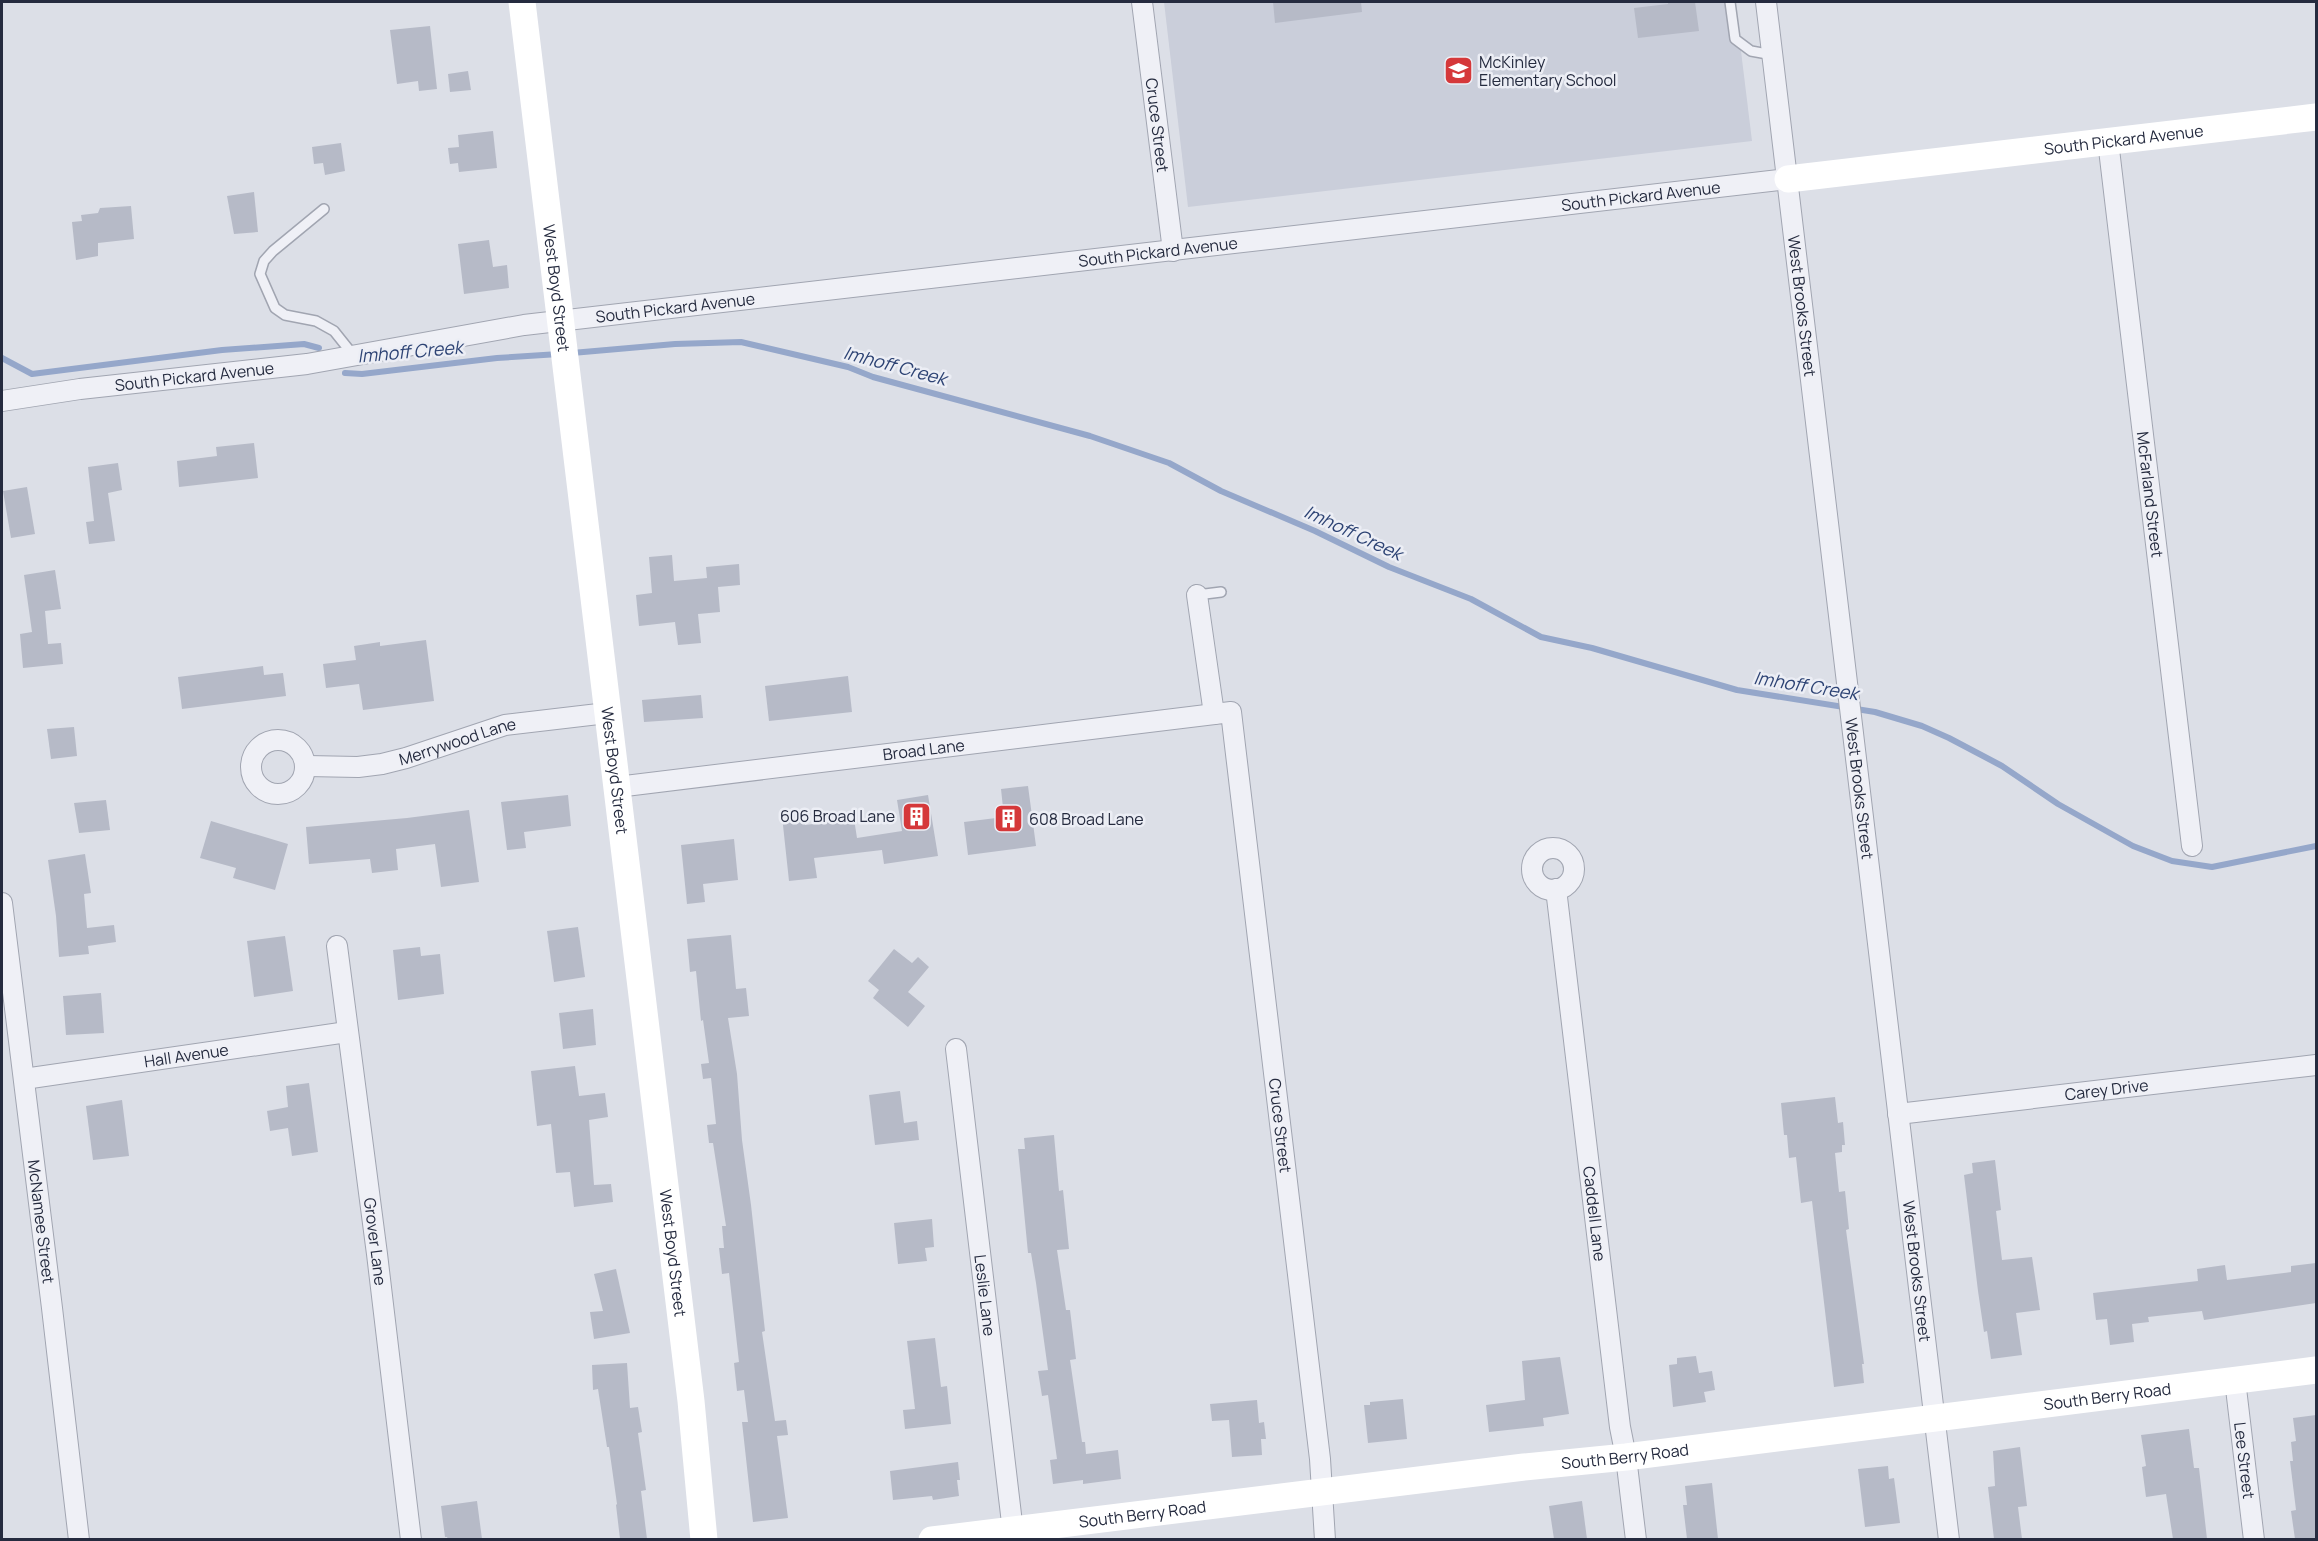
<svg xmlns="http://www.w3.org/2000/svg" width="2318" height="1541" viewBox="0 0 2318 1541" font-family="Manrope,sans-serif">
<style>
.built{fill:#caceda}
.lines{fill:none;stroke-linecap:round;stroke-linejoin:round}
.stream{stroke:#95a7ca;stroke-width:6}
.building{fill:#b6bac7}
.lane-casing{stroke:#a1a5b1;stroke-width:12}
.street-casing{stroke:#a1a5b1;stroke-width:22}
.lane{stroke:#eff0f6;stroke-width:9}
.street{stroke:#eff0f6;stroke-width:20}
.secondary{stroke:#fff;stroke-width:27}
.labels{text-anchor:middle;stroke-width:5;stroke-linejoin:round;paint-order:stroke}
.poi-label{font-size:16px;fill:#252b3f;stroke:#eceef5;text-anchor:start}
.street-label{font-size:16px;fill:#252b3f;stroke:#eceef5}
.water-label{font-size:18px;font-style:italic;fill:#2d4374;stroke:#eceef5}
</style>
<rect width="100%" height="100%" fill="#dcdfe7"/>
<polygon class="built" points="1164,2 1735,2 1752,141 1188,207"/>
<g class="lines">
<g class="stream">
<polyline points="572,353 675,344 741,342 848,367 873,377 1090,436 1169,463 1221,491 1315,531 1389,567 1471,599 1541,637 1592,648 1737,690 1875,712 1922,726 1949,738 2002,766 2058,804 2133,846 2172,861 2212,867 2316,846"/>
<polyline points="2,358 32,374 222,350 304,344 319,348"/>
<polyline points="345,373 362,374 497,358 559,354"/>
</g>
</g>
<g class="building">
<polygon points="1273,2 1361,2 1362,12 1275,23"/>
<polygon points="1668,2 1695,2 1699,31 1638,38 1634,8 1668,4"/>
<polygon points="430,26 437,89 419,91 418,81 397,84 390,30"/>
<polygon points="468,71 471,90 450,92 448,74"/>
<polygon points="493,131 497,168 459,172 458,163 450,164 448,148 459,147 458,135"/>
<polygon points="341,143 345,171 325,175 323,163 314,164 312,147"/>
<polygon points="254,192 258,232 234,234 227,196"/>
<polygon points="131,206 134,239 98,243 98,256 76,260 72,222 82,221 81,215 98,213 100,208"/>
<polygon points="489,240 493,267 507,265 509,288 464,294 458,244"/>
<polygon points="254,443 258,478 179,487 177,461 217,456 216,447"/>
<polygon points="118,463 122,490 108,493 115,541 89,544 86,522 94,521 88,467"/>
<polygon points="27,487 35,534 11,538 3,491"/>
<polygon points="672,555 674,581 707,578 706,567 739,564 740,585 718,587 720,612 698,614 701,643 678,645 675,622 639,626 636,595 652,593 649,557"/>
<polygon points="55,570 61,609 45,611 48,644 61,643 63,664 23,668 20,634 32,632 24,575"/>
<polygon points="426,640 434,701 363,710 359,684 326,688 323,664 356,660 354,646 380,642 380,646"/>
<polygon points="263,666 264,675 283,673 286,696 182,709 178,677"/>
<polygon points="848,676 852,712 769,721 765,686"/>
<polygon points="701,695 703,718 644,722 642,700"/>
<polygon points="74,727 77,756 51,759 47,729"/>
<polygon points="1028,786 1036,846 968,855 964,822 1004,817 1001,789"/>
<polygon points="568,795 571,826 524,832 526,848 507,850 501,802"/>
<polygon points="928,795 938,856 884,864 882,850 814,858 817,878 789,881 782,816 803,813 805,825 854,819 857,838 902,831 897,800"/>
<polygon points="106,800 110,830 79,833 74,803"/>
<polygon points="469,810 479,882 441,887 435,844 396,849 398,870 372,873 370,859 309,864 306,827 407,818"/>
<polygon points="211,821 288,844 275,890 233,878 236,868 200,858"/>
<polygon points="734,839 738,880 703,884 705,902 687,904 681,845"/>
<polygon points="85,854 91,893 84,894 87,928 114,925 116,942 88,946 89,954 59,957 56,916 48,860"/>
<polygon points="578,927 585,977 554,982 547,931"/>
<polygon points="731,935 736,989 746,988 749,1016 728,1018 737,1074 742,1140 751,1205 765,1331 762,1332 775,1421 786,1420 788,1435 777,1436 788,1518 753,1522 742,1422 748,1422 744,1390 737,1391 734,1363 739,1362 729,1273 722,1274 719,1248 724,1248 722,1226 726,1226 713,1143 709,1143 707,1125 716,1124 711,1078 703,1079 701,1064 709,1063 703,1020 701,1021 696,971 690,972 687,939"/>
<polygon points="285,936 293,991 254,997 247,941"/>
<polygon points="420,947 421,956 440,954 444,994 398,1000 393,950"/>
<polygon points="894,949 912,963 918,957 929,967 908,992 925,1006 908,1027 873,998 879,990 868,981"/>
<polygon points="101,993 104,1033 66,1035 63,996"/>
<polygon points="593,1009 596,1045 563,1049 559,1013"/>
<polygon points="575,1066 579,1096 605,1093 608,1117 589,1120 594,1185 611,1184 613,1202 574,1207 570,1172 556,1173 551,1124 537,1126 531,1071"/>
<polygon points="309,1083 318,1152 292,1156 288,1128 270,1131 267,1111 288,1107 286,1086"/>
<polygon points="900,1091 904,1123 917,1121 919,1140 875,1145 869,1095"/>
<polygon points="1835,1097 1838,1123 1843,1122 1845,1145 1842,1145 1842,1152 1835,1153 1839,1192 1845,1191 1849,1229 1846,1230 1864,1364 1862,1364 1864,1383 1834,1387 1812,1201 1801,1203 1796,1157 1789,1158 1787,1135 1784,1135 1781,1103"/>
<polygon points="122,1100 129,1156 93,1160 86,1106"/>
<polygon points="1054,1135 1059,1191 1063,1190 1069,1249 1057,1250 1066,1310 1070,1310 1076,1359 1070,1360 1082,1442 1085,1442 1086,1454 1118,1450 1121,1479 1083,1484 1083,1480 1053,1484 1050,1460 1057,1459 1048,1395 1042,1396 1038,1371 1048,1370 1036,1283 1031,1253 1028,1253 1018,1149 1025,1149 1024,1138"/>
<polygon points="1995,1160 2001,1210 1996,1211 2002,1260 2032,1257 2040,1310 2016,1313 2022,1355 1991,1359 1987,1331 1984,1332 1978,1291 1964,1175 1973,1173 1972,1163"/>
<polygon points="932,1219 934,1247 925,1248 927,1261 898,1264 894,1223"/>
<polygon points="2316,1263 2316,1303 2204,1320 2202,1311 2148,1317 2149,1322 2132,1324 2134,1342 2110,1345 2107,1319 2096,1320 2093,1293 2198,1281 2197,1269 2225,1265 2227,1280 2291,1272 2291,1266"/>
<polygon points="616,1269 630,1333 594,1339 590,1312 603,1311 594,1274"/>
<polygon points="935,1338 941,1387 947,1386 951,1424 905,1429 903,1410 915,1409 907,1341"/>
<polygon points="1696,1356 1699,1373 1712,1371 1715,1390 1704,1392 1706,1402 1673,1407 1669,1365 1677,1364 1677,1358"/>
<polygon points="1560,1357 1569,1414 1543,1418 1544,1426 1489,1432 1486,1405 1525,1400 1522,1361"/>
<polygon points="627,1363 630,1408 638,1407 642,1432 638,1433 646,1490 641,1491 647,1539 620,1539 616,1505 617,1504 609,1447 607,1447 598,1389 593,1390 592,1365"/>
<polygon points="1403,1399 1407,1439 1368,1443 1364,1405 1370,1405 1370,1402"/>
<polygon points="1257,1400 1259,1423 1264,1422 1266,1439 1261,1439 1262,1455 1232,1457 1229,1420 1212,1421 1210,1404"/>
<polygon points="2316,1415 2316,1539 2295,1539 2291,1511 2296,1510 2290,1461 2293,1461 2291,1442 2296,1441 2293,1418"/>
<polygon points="2189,1429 2194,1468 2199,1468 2207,1539 2173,1539 2166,1494 2146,1497 2142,1467 2146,1466 2141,1435"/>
<polygon points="2020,1447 2027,1506 2018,1507 2022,1539 1994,1539 1988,1487 1995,1486 1993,1451"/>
<polygon points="958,1462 960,1480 957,1480 959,1496 933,1500 932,1496 893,1500 890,1471"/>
<polygon points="1888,1466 1889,1479 1894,1478 1900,1523 1865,1527 1858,1469"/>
<polygon points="1712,1483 1718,1539 1687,1539 1683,1505 1687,1505 1685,1486"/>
<polygon points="477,1501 482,1539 448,1539 447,1537 445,1537 441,1506"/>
<polygon points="1582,1501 1587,1539 1554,1539 1549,1506"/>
</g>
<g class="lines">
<defs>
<g id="lane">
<polyline points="1730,2 1735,39 1751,51 1773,55"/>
<polyline points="324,209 273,251 264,261 260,274 275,308 285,315 316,321 334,331 354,356"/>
<polyline points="1197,595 1221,592"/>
</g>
<g id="street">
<path id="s1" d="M 1142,2 L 1173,251"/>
<path id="s2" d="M 1766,2 L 1949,1540"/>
<path id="s3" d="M 2108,141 L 2192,846"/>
<path id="s4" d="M 2,401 L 80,389 L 307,364 L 524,325 L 1788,179"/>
<polyline points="1197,595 1214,714"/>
<circle cx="278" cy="767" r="27"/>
<path id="s5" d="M 307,766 L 358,767 L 382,764 L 406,758 L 505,725 L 607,713"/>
<path id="s6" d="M 617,787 L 1231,712 L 1320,1459 L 1325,1540"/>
<circle cx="1553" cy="869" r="21"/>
<path id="s7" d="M 1556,889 L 1620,1427 L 1626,1457 L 1636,1540"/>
<path id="s8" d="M 2,903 L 52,1308 L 79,1540"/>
<path id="s9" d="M 337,946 L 377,1254 L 411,1540"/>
<path id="s10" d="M 956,1049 L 1014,1540"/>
<path id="s11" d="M 24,1079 L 347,1032"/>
<path id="s12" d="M 1898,1114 L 2316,1065"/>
<path id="s13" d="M 2235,1380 L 2254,1540"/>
</g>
</defs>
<use href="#lane" class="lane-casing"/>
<use href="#street" class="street-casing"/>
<use href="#lane" class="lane"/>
<use href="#street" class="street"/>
<g class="secondary">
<path id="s14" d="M 522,2 L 691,1401 L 704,1540"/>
<path id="s15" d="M 1788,179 L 2316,117"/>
<path id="s16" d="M 932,1540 L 1524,1467 L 1626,1457 L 2316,1370"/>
</g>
</g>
<defs>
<symbol id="school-square" viewBox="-11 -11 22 22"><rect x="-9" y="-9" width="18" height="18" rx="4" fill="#d5383a" stroke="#eceef5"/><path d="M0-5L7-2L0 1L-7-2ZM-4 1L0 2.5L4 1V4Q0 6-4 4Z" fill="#fff"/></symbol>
<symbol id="building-square" viewBox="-11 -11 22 22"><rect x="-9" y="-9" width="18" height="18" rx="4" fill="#d5383a" stroke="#eceef5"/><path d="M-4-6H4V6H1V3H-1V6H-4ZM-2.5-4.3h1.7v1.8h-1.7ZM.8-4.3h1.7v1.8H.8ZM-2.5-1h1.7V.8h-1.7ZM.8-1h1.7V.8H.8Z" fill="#fff"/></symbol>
</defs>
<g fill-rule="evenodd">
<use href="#school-square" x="1442" y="54" width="33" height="33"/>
<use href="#building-square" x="900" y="800" width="33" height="33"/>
<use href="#building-square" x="992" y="802" width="33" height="33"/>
</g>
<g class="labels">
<g class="poi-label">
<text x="1479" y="68">McKinley<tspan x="1479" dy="18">Elementary School</tspan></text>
<text x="895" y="822" text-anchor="end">606 Broad Lane</text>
<text x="1029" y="825">608 Broad Lane</text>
</g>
<g class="street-label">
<text dy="6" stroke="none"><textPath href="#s1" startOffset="124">Cruce Street</textPath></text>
<text dy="6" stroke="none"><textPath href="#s15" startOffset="338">South Pickard Avenue</textPath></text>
<text dy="6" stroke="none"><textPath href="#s4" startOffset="1652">South Pickard Avenue</textPath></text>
<text dy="6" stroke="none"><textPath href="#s4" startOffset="1166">South Pickard Avenue</textPath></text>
<text dy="6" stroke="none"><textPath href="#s14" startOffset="288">West Boyd Street</textPath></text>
<text dy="6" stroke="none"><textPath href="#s2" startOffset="306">West Brooks Street</textPath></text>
<text dy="6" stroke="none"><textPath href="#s4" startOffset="680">South Pickard Avenue</textPath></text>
<text dy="6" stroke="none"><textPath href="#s4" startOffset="194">South Pickard Avenue</textPath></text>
<text dy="6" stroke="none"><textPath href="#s3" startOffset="356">McFarland Street</textPath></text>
<text dy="6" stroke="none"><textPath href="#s5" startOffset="154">Merrywood Lane</textPath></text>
<text dy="6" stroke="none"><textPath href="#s6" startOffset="309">Broad Lane</textPath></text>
<text dy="6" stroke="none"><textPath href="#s14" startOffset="774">West Boyd Street</textPath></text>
<text dy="6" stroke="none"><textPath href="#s2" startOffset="792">West Brooks Street</textPath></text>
<text dy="6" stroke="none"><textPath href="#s11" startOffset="164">Hall Avenue</textPath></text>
<text dy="6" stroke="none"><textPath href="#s12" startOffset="210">Carey Drive</textPath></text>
<text dy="6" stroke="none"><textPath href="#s6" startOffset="1035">Cruce Street</textPath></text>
<text dy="6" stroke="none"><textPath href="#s7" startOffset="327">Caddell Lane</textPath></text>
<text dy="6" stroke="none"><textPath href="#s8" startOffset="321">McNamee Street</textPath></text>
<text dy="6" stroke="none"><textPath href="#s9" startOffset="298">Grover Lane</textPath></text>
<text dy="6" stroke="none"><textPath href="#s14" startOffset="1260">West Boyd Street</textPath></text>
<text dy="6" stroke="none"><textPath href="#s2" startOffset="1278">West Brooks Street</textPath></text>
<text dy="6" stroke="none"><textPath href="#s10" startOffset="248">Leslie Lane</textPath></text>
<text dy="6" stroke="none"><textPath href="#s16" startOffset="1184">South Berry Road</textPath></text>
<text dy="6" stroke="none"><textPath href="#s16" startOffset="698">South Berry Road</textPath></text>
<text dy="6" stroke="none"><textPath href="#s13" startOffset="81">Lee Street</textPath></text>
<text dy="6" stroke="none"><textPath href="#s16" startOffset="212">South Berry Road</textPath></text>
</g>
<g class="water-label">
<text transform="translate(410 352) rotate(-5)" y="6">Imhoff Creek</text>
<text transform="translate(895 366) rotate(15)" y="6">Imhoff Creek</text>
<text transform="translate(1353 533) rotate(25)" y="6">Imhoff Creek</text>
<text transform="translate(1806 686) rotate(9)" y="6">Imhoff Creek</text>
</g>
</g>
<rect width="2318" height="1541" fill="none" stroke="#252b3f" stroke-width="6"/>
</svg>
